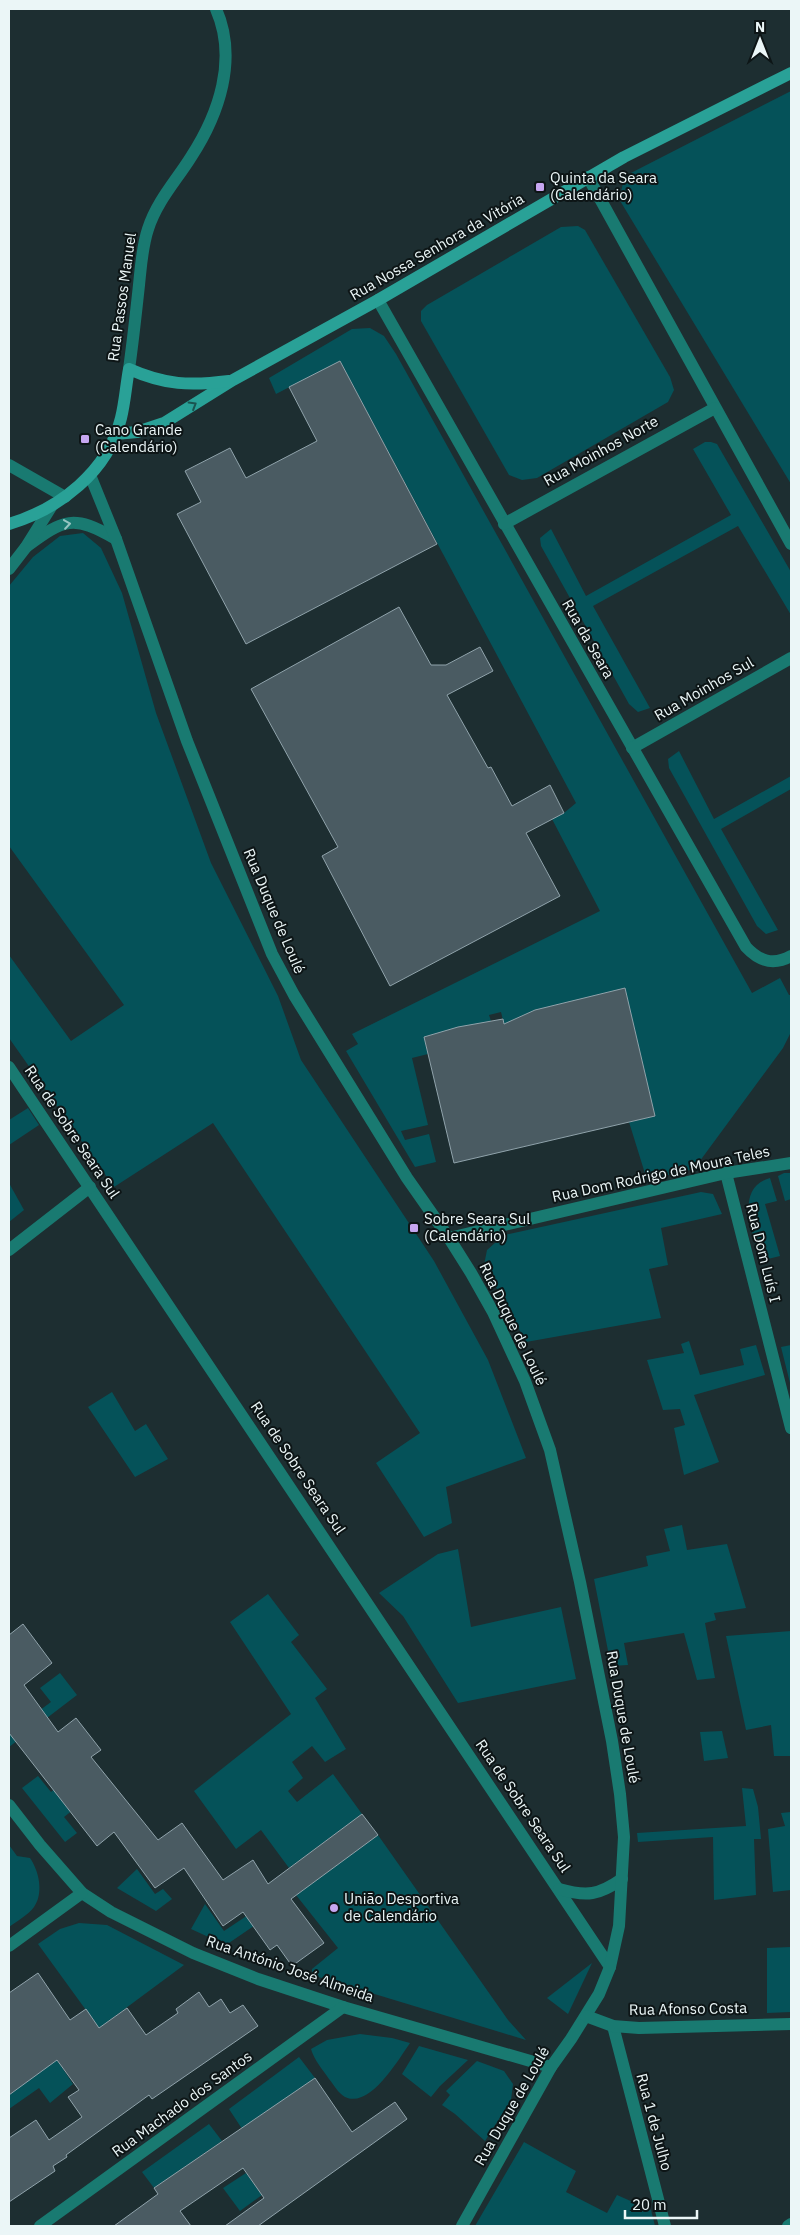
<svg xmlns="http://www.w3.org/2000/svg" width="800" height="2235" viewBox="0 0 800 2235" font-family="'IBM Plex Sans',sans-serif">
<style>
.green{fill:#055259}
.building{fill:#4a5b62;stroke:#90a3ab}
.lines{fill:none;stroke-linecap:round;stroke-linejoin:round}
.minor{stroke:#197a71;stroke-width:12}
.tertiary{stroke:#197a71;stroke-width:12}
.secondary{stroke:#29a197;stroke-width:12}
.oneway{stroke:#1a5450}
.oneway2{stroke:#97c4c1}
.poi-dot{fill:#c6a6f0;stroke:#0d1516;stroke-width:2}
.labels{text-anchor:middle;stroke-width:4;stroke-linejoin:round;paint-order:stroke}
.poi-label{font-size:15px;fill:#ebf6f7;stroke:#0d1516;text-anchor:start}
.street-label{font-size:15px;fill:#ebf6f7;stroke:#0d1516}
</style>
<rect width="100%" height="100%" fill="#1d2e31"/>
<g class="green">
<polygon points="791,91 791,484 619,199 625,176"/>
<polygon points="578,226 585,230 670,377 674,390 668,402 537,478 522,480 509,475 421,321 421,311 427,305 561,227"/>
<polygon points="370,328 384,336 396,354 752,993 780,978 789,995 791,995 791,1032 783,1048 694,1169 647,1180 629,1122 655,1116 625,989 535,1010 504,1024 501,1012 489,1015 491,1021 424,1037 428,1054 412,1058 428,1125 401,1131 405,1140 429,1134 436,1162 415,1167 346,1051 358,1044 352,1034 600,911 552,819 564,813 576,803 340,361 276,394 269,378 352,329"/>
<polygon points="705,442 711,442 717,444 791,572 791,615 738,526 593,606 650,708 638,712 629,704 541,546 540,538 551,529 586,596 731,515 693,449"/>
<polygon points="83,533 101,548 122,593 156,713 211,863 278,996 301,1060 434,1261 488,1360 526,1458 446,1487 452,1523 424,1537 376,1463 420,1433 213,1123 114,1187 9,1038 9,955 71,1041 124,1005 9,846 9,586 33,557 60,536"/>
<polygon points="679,751 714,819 791,776 791,789 721,829 778,930 766,934 757,926 669,768 668,759"/>
<polygon points="28,1108 39,1125 9,1145 9,1120"/>
<polygon points="784,1173 791,1173 791,1199 785,1201 778,1176"/>
<path d="M 770,1178 L 777,1201 L 765,1204 L 780,1256 L 760,1261 C 754,1235 733,1188 770,1178 Z"/>
<polygon points="9,1183 24,1210 9,1222"/>
<polygon points="701,1192 713,1194 722,1214 661,1228 668,1265 649,1269 661,1318 526,1342 484,1265 487,1250 504,1235"/>
<polygon points="689,1341 700,1375 744,1365 740,1349 756,1345 765,1375 694,1395 719,1462 684,1475 674,1428 685,1425 680,1409 663,1410 647,1360 684,1353 681,1344"/>
<polygon points="791,1345 791,1387 781,1347"/>
<polygon points="112,1392 135,1431 146,1424 168,1459 135,1477 88,1407"/>
<polygon points="682,1525 687,1550 727,1544 746,1608 714,1613 716,1620 705,1623 715,1678 697,1680 684,1633 624,1643 628,1665 611,1666 594,1579 648,1566 646,1556 670,1551 664,1529"/>
<polygon points="458,1549 471,1627 561,1607 576,1679 458,1703 403,1616 379,1593 438,1554"/>
<polygon points="268,1594 299,1635 291,1642 327,1689 315,1698 346,1749 325,1762 312,1746 292,1762 303,1778 288,1791 297,1802 333,1774 362,1814 289,1868 261,1830 236,1849 194,1791 291,1714 230,1622"/>
<polygon points="791,1631 791,1756 774,1756 771,1725 746,1730 726,1636"/>
<polygon points="60,1673 77,1695 9,1747 9,1733 51,1702 40,1688"/>
<polygon points="722,1731 728,1758 704,1761 700,1732"/>
<polygon points="85,1766 102,1787 64,1817 77,1833 65,1842 22,1788 38,1776 51,1792"/>
<polygon points="742,1788 753,1789 758,1807 761,1839 754,1839 756,1895 714,1900 713,1837 638,1842 637,1833 746,1826"/>
<polygon points="791,1812 791,1890 773,1892 768,1829 785,1826 781,1813"/>
<polygon points="378,1835 508,2020 526,2040 312,1975 312,1969 338,1948 296,1895"/>
<path d="M 9,1845 L 17,1856 L 30,1858 C 39,1871 44,1893 34,1907 C 28,1915 17,1921 9,1927 Z"/>
<polygon points="137,1869 155,1894 163,1889 172,1899 156,1911 117,1888"/>
<polygon points="205,1904 224,1931 254,1911 261,1921 226,1945 191,1929"/>
<polygon points="79,1923 107,1925 184,1965 99,2028 38,1944 60,1929"/>
<polygon points="791,1947 791,2012 767,2013 767,1948"/>
<polygon points="592,1963 568,2014 547,1998"/>
<polygon points="9,2000 34,2037 57,2060 73,2084 50,2103 39,2088 9,2109 9,2095 39,2072 9,2028"/>
<path d="M 360,2034 L 392,2038 L 410,2043 C 398,2060 370,2109 345,2097 C 338,2093 334,2085 329,2079 C 323,2070 314,2060 311,2049 L 327,2040 Z"/>
<polygon points="419,2046 468,2060 440,2086 431,2097 402,2074"/>
<polygon points="299,2057 315,2078 247,2125 248,2138 229,2109"/>
<polygon points="477,2061 504,2071 513,2084 511,2100 485,2141 455,2114 442,2105 450,2095 446,2091"/>
<polygon points="209,2124 222,2141 154,2188 142,2172"/>
<polygon points="524,2142 576,2171 566,2192 607,2213 617,2195 651,2210 655,2226 475,2226"/>
<polygon points="246,2173 262,2195 240,2211 223,2188"/>
</g>
<g class="building">
<polygon points="340,361 437,544 246,644 177,514 201,502 185,471 230,448 246,478 317,441 289,387"/>
<polygon points="399,607 431,665 446,665 480,647 493,671 447,695 488,768 491,767 512,806 550,785 564,813 526,833 560,896 390,986 322,856 338,847 251,689"/>
<polygon points="625,988 655,1116 454,1163 424,1037 458,1027 503,1019 504,1024 535,1010"/>
<polygon points="23,1624 52,1663 24,1685 58,1732 76,1718 101,1750 91,1757 158,1840 182,1823 223,1880 253,1860 268,1884 362,1814 378,1835 291,1899 324,1943 292,1966 277,1945 270,1950 243,1912 223,1926 184,1868 155,1888 114,1832 97,1846 9,1733 9,1635"/>
<polygon points="38,1973 70,2020 86,2009 99,2028 127,2008 146,2035 178,2013 176,2009 199,1992 209,2007 221,1999 230,2013 243,2005 258,2026 152,2099 149,2095 66,2155 67,2157 53,2166 55,2171 9,2202 9,2138 36,2120 49,2140 82,2117 68,2097 79,2090 57,2060 9,2095 9,1993"/>
<polygon points="315,2078 352,2132 395,2102 407,2119 258,2226 225,2226 264,2198 243,2168 180,2211 191,2226 114,2226 158,2194 154,2188"/>
</g>
<g class="lines">
<g class="minor">
<polyline points="588,177 791,544"/>
<path d="M 378,300 L 746,947 C 759,961 773,966 791,956"/>
<polyline points="504,524 715,408"/>
<path d="M 26,547 C 64,519 73,514 116,539"/>
<polyline points="9,569 26,547 51,507"/>
<polyline points="632,748 791,658"/>
<polyline points="9,1067 610,1967"/>
<polyline points="726,1173 791,1428"/>
<polyline points="449,1238 726,1173 791,1163"/>
<polyline points="9,1250 90,1187"/>
<polyline points="9,1805 40,1845 82,1893 111,1912 193,1953 258,1979 343,2007 551,2067"/>
<path d="M 559,1889 C 587,1897 599,1895 622,1879"/>
<polyline points="9,1946 82,1893"/>
<polyline points="613,2026 665,2226"/>
<polyline points="40,2226 343,2007"/>
<polyline points="788,2226 791,2224"/>
</g>
<g class="tertiary">
<path d="M 129,369 C 133,341 136,313 139,285 C 141,266 142,247 148,229 C 157,201 176,181 191,157 C 219,114 238,59 216,9"/>
<polyline points="9,465 65,497"/>
<polyline points="90,475 116,539 187,741 272,954 294,995 407,1178 449,1238 471,1273 493,1312 525,1381 550,1450 580,1582 612,1741 620,1794 624,1837 619,1926 610,1967 599,1994 571,2039 551,2067 462,2226"/>
<polyline points="586,2016 613,2026 639,2028 791,2024"/>
</g>
<g class="secondary">
<polyline points="116,434 137,432 164,423 233,380 378,300 624,157 791,73"/>
<path d="M 9,524 C 59,509 108,472 121,418 C 125,402 126,385 129,369 C 165,385 190,386 229,381"/>
</g>
</g>
<defs><path id="oneway-chevron" d="M-2-3.5L2.5 0L-2 3.5" fill="none" stroke-width="1.6" stroke-linecap="round" stroke-linejoin="round" transform="scale(1.25)"/></defs>
<use class="oneway" href="#oneway-chevron" transform="translate(193 405) rotate(-31)"/>
<use class="oneway2" href="#oneway-chevron" transform="translate(67 524) rotate(-8)"/>
<g class="poi-dot">
<rect x="535" y="182" width="10" height="10" rx="2.5"/>
<rect x="80" y="434" width="10" height="10" rx="2.5"/>
<rect x="409" y="1223" width="10" height="10" rx="2.5"/>
<circle cx="334" cy="1908" r="5"/>
</g>
<g class="labels">
<g class="poi-label">
<text x="550" y="183">Quinta da Seara<tspan x="550" dy="17">(Calendário)</tspan></text>
<text x="95" y="435">Cano Grande<tspan x="95" dy="17">(Calendário)</tspan></text>
<text x="424" y="1224">Sobre Seara Sul<tspan x="424" dy="17">(Calendário)</tspan></text>
<text x="344" y="1904">União Desportiva<tspan x="344" dy="17">de Calendário</tspan></text>
</g>
<g class="street-label">
<text transform="translate(437 247) rotate(-30)" y="5">Rua Nossa Senhora da Vitória</text>
<text transform="translate(122 297) rotate(-82)" y="5">Rua Passos Manuel</text>
<text transform="translate(601 451) rotate(-29)" y="5">Rua Moinhos Norte</text>
<text transform="translate(588 639) rotate(60)" y="5">Rua da Seara</text>
<text transform="translate(704 689) rotate(-30)" y="5">Rua Moinhos Sul</text>
<text transform="translate(274 911) rotate(67)" y="5">Rua Duque de Loulé</text>
<text transform="translate(72 1132) rotate(56)" y="5">Rua de Sobre Seara Sul</text>
<text transform="translate(661 1174) rotate(-12)" y="5">Rua Dom Rodrigo de Moura Teles</text>
<text transform="translate(763 1253) rotate(76)" y="5">Rua Dom Luís I</text>
<text transform="translate(513 1324) rotate(64)" y="5">Rua Duque de Loulé</text>
<text transform="translate(298 1468) rotate(56)" y="5">Rua de Sobre Seara Sul</text>
<text transform="translate(623 1717) rotate(80)" y="5">Rua Duque de Loulé</text>
<text transform="translate(523 1806) rotate(56)" y="5">Rua de Sobre Seara Sul</text>
<text transform="translate(290 1969) rotate(19)" y="5">Rua António José Almeida</text>
<text transform="translate(688 2009) rotate(-1)" y="5">Rua Afonso Costa</text>
<text transform="translate(182 2104) rotate(-36)" y="5">Rua Machado dos Santos</text>
<text transform="translate(512 2106) rotate(-60)" y="5">Rua Duque de Loulé</text>
<text transform="translate(654 2122) rotate(75)" y="5">Rua 1 de Julho</text>
</g>
</g>
<rect width="800" height="2235" fill="none" stroke="#ebf6f7" stroke-width="20"/>
<g transform="translate(760 40)" stroke="#0d1516" stroke-width="4" paint-order="stroke">
<path d="M0-4L9 19L0 12L-9 19Z" fill="#ebf6f7"/>
<text y="-8" font-size="14" font-weight="bold" text-anchor="middle" fill="#ebf6f7">N</text>
</g>
<path d="M625 2210v8h72v-8" fill="none" stroke="#ebf6f7" stroke-width="2.5"/>
<text x="632" y="2210" font-size="15" fill="#ebf6f7" stroke="#0d1516" stroke-width="4" paint-order="stroke">20 m</text>
</svg>
